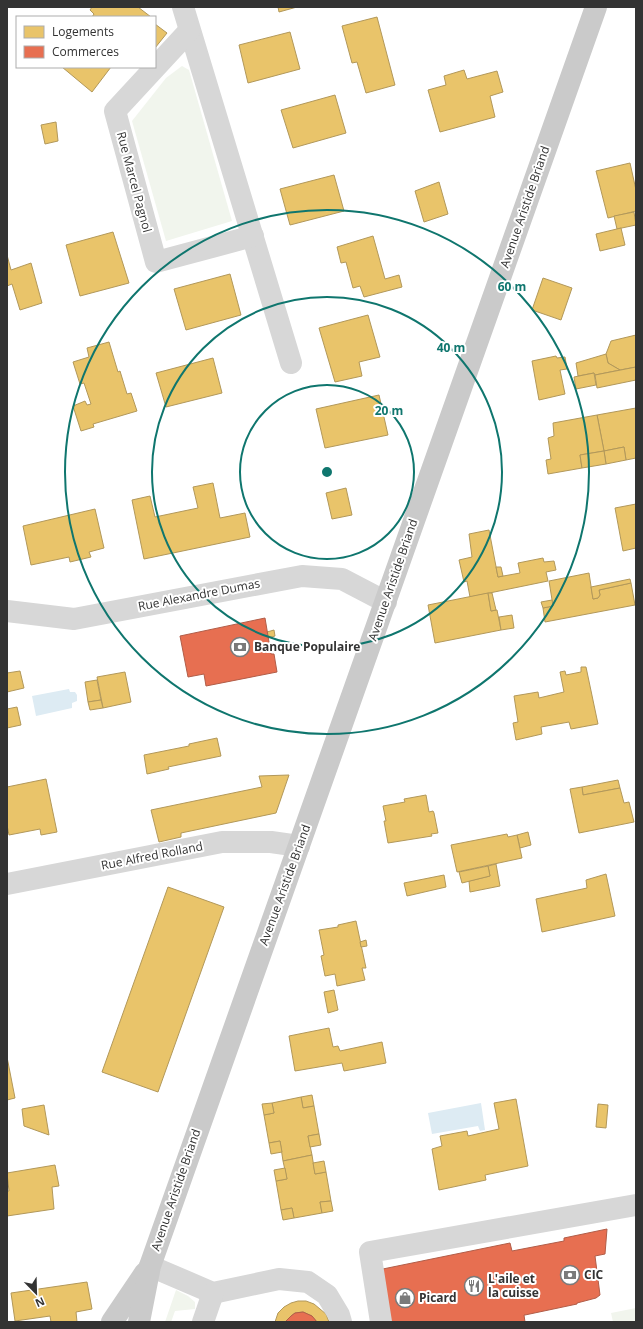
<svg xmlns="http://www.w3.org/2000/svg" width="643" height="1329" viewBox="0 0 643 1329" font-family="'Open Sans',sans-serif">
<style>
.green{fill:#f1f5ed}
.water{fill:#ddebf3}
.homes{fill:#e9c46a;stroke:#b2985a}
.shops{fill:#e76f51;stroke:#b15d48}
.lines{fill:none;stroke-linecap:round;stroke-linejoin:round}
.minor{stroke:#d7d7d7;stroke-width:22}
.major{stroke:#cacaca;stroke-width:22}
.ring{fill:none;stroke:#0f766e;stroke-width:2}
.labels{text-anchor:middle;stroke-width:4;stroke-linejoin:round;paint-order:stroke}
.street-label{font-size:12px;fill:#333;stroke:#fff}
.poi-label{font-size:12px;font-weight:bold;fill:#333;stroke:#fff;text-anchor:start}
.centre{fill:#0f766e;stroke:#fff;stroke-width:2}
.ring-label{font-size:12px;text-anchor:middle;font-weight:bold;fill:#0f766e;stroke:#fff;stroke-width:4;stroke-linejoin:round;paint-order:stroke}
</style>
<rect width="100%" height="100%" fill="#fff"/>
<g class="green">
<polygon points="182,66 189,70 232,221 166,241 132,121 166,78"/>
<polygon points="176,1290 188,1296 195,1302 195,1309 175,1311 171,1322 165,1322"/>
<polygon points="636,1308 636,1322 613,1322 611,1313"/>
</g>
<g class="water">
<polygon points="69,689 70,692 75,692 77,695 77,701 72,703 72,708 36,716 32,696"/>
<polygon points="481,1103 485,1130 480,1131 478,1126 432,1134 428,1113"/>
</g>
<g class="homes">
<polygon points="92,7 138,7 151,17 92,17 94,14 90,10"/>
<polygon points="278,7 297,7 279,12"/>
<polygon points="377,17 395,85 366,93 357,62 352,63 342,26"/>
<polygon points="155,24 167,33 155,48"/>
<polygon points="290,32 300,69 248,83 239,45"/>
<polygon points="62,67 111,67 92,92"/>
<polygon points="464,70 467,79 497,71 503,92 490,96 495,117 440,132 428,90 446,85 444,76"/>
<polygon points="335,95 346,133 293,148 281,110"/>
<polygon points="56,122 58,141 45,144 41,125"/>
<polygon points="630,163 636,190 636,211 608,218 596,171"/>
<polygon points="334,175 344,211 290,225 280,189"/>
<polygon points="439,182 448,214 424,222 415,191"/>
<polygon points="634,212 636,225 617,229 614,216"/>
<polygon points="621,228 625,245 600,251 596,234"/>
<polygon points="113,232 129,283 80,296 66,245"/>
<polygon points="373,236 385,279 399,275 402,287 364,297 360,286 353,288 346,262 341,263 337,247"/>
<polygon points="7,255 11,270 31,263 42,303 20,310 12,284 7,286"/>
<polygon points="230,274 241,315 186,330 174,289"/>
<polygon points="543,278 572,288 561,320 532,310"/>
<polygon points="368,315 380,357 359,362 362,376 335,382 319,328"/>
<polygon points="636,335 636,367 620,370 608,363 606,354 611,341"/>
<polygon points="109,342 118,372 120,371 127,394 131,393 137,411 93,424 94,427 81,431 73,406 85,401 87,405 91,404 84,383 80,384 73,362 89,357 87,348"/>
<polygon points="606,354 608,363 620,370 595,375 594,373 578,376 576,363"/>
<polygon points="556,356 557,358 565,357 567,369 560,370 565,394 539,400 532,361"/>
<polygon points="213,358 222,393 166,407 156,373"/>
<polygon points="636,367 636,380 597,388 595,375"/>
<polygon points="594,373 596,385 576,389 574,377"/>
<polygon points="379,395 388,435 325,448 316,409"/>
<polygon points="636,408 636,458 626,460 624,447 604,451 597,415"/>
<polygon points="597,415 604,451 580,455 582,468 548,474 546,460 551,459 548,438 554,436 553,423"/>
<polygon points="624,447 626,460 606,464 604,451"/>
<polygon points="604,451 606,464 582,468 580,455"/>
<polygon points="213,483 220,518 245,513 250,537 144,559 132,500 150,496 155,517 198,508 193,487"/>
<polygon points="346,488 352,515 332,519 326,493"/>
<polygon points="636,504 636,548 623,551 615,508"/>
<polygon points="95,509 104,548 89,552 91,557 70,562 69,557 31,565 23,526"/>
<polygon points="489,530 498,577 520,573 518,563 543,558 544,562 554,561 556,570 546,572 548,581 470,597 467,581 464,582 459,560 472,557 469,534"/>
<polygon points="496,567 501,567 503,576 498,577"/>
<polygon points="589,573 593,599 598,598 600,595 599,590 631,583 635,605 545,622 543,608 553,606 549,581"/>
<polygon points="630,579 631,583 599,590 600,595 598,598 593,599 591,587"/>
<polygon points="488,593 491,611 497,610 501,630 435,643 428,605"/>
<polygon points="488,593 492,593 496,610 491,611"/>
<polygon points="552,600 553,606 543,608 541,602"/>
<polygon points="512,615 514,628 501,630 499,617"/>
<polygon points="274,630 275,636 268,638 267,632"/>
<polygon points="581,667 586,667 598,724 571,729 569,722 541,727 542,734 516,740 513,723 518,722 514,696 538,692 539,698 564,692 560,672 565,671 566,675 581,672"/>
<polygon points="20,671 24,688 7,692 7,673"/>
<polygon points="125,672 131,702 103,708 97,677"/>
<polygon points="97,680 101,700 88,702 85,682"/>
<polygon points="101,700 103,708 90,710 88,702"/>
<polygon points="17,707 21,725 7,728 7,709"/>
<polygon points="217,738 221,756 168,767 169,769 147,774 144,755 189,746 189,744"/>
<polygon points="289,775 276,813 181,833 181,837 159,842 151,810 262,787 259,776"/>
<polygon points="46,779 57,832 41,835 40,829 9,835 7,825 7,787"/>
<polygon points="618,780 620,788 583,795 582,787"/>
<polygon points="582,787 583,795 620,788 624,803 629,802 634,822 579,833 570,789"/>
<polygon points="426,795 429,812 433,811 434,813 438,833 431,834 432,836 388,843 384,821 386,821 383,806 405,802 404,799"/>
<polygon points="528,832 531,845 520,848 517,835"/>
<polygon points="507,834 508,837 517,835 522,858 457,872 451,845"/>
<polygon points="496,864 500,886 470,892 469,881 490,876 488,866"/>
<polygon points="488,866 490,876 462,883 459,872"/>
<polygon points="606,874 615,916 542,932 536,899 587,888 586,880"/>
<polygon points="444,875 446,887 407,896 404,883"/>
<polygon points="168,887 224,907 158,1092 102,1072"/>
<polygon points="356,921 366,968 362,968 365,980 337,986 335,974 325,976 321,956 324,955 319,930 338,927 338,925"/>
<polygon points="366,940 367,946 361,947 360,942"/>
<polygon points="334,990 338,1010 328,1013 324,992"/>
<polygon points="329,1028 333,1047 338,1046 340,1051 382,1042 386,1063 344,1071 342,1063 295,1071 289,1036"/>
<polygon points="7,1057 15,1098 7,1100"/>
<polygon points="312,1095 314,1106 303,1108 301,1097"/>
<polygon points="301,1097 303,1108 314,1106 319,1134 308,1136 312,1155 283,1161 280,1141 269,1143 264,1115 274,1113 272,1103"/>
<polygon points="516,1099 528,1166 485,1175 486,1180 439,1190 432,1149 442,1146 440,1136 467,1131 468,1136 499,1129 494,1103"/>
<polygon points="272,1103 274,1113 264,1115 262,1104"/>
<polygon points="598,1104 608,1105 606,1128 596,1127"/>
<polygon points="44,1105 49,1135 24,1126 22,1109"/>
<polygon points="319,1134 321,1145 310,1147 308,1136"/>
<polygon points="280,1141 282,1152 271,1154 269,1143"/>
<polygon points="312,1155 315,1174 326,1172 331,1201 320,1202 322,1213 294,1218 292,1208 281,1210 276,1181 287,1179 283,1161"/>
<polygon points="324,1161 326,1172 315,1174 313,1163"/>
<polygon points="55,1165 59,1186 52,1187 54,1209 7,1216 7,1191 9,1191 7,1173"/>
<polygon points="285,1168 287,1179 276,1181 274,1170"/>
<polygon points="331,1201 333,1211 322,1213 320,1202"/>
<polygon points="292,1208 294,1218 283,1220 281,1210"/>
<polygon points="87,1282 92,1309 76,1312 77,1322 51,1322 50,1316 15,1321 11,1293"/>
<polygon points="298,1301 306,1301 314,1304 326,1314 329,1322 317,1322 312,1316 303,1312 295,1313 291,1316 285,1322 275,1322 278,1313 284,1307 291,1303"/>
</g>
<g class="shops">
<polygon points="265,618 271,654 274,654 277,672 206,686 204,674 188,677 180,636"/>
<polygon points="607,1229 605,1254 595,1256 600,1295 596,1298 577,1303 577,1304 525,1315 524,1315 525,1322 384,1322 373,1271 510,1243 512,1251 564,1241 564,1238"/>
<polygon points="303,1312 312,1316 317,1322 285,1322 291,1316 295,1313"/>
</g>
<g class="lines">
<g class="minor">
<polyline points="183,7 291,363"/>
<polyline points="189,31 115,111 156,262 253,236"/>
<polyline points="7,611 74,619 302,576 342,579 386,602"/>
<polyline points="7,884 222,842 271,842 299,846"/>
<polyline points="150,1266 213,1293 279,1279 308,1282 327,1295 339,1315 341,1322"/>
<polyline points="203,1322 213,1293"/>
<polyline points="381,1322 370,1252 636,1205"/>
</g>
<g class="major">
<polyline points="112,1322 145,1273"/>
<polyline points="139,1322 150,1266 596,7"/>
</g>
</g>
<g class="ring">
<circle cx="327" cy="472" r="87"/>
<circle cx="327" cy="472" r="175"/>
<circle cx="327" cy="472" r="262"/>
</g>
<defs>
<symbol id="bank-ring" viewBox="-11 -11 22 22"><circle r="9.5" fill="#fff" stroke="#7a7a7a" stroke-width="1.5"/><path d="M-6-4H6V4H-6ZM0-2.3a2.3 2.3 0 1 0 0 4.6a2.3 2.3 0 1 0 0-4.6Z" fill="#7a7a7a"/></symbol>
<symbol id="restaurant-ring" viewBox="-11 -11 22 22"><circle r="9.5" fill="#fff" stroke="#7a7a7a" stroke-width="1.5"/><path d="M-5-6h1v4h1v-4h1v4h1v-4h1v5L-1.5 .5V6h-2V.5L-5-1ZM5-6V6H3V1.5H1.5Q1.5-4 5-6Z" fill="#7a7a7a"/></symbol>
<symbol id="shop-ring" viewBox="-11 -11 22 22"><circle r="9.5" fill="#fff" stroke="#7a7a7a" stroke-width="1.5"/><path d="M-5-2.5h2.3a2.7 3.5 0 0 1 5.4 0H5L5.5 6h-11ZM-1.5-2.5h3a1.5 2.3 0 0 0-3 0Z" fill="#7a7a7a"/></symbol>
</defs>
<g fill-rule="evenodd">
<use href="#bank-ring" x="229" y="636" width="22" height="22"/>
<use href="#bank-ring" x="559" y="1264" width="22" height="22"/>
<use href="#restaurant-ring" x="463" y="1275" width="22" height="22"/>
<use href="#shop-ring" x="394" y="1287" width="22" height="22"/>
</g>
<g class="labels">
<g class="street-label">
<text transform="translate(134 182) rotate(75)" y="4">Rue Marcel Pagnol</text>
<text transform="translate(525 207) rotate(-71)" y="4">Avenue Aristide Briand</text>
<text transform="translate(393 580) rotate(-71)" y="4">Avenue Aristide Briand</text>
<text transform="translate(199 595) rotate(-11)" y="4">Rue Alexandre Dumas</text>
<text transform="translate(152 856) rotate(-11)" y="4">Rue Alfred Rolland</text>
<text transform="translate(285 885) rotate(-70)" y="4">Avenue Aristide Briand</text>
<text transform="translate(176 1190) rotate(-71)" y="4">Avenue Aristide Briand</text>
</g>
<g class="poi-label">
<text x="254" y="651">Banque Populaire</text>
<text x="584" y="1279">CIC</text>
<text x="488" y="1283">L'aile et<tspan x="488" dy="14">la cuisse</tspan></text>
<text x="419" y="1302">Picard</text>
</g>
</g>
<circle cx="327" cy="472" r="6" class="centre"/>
<g class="ring-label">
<text x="512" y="291">60 m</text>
<text x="451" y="352">40 m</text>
<text x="389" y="415">20 m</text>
</g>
<rect width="643" height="1329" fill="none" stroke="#333333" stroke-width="16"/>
<rect x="16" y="16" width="140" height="52" fill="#ffffff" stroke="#adadad"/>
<rect x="24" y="26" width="20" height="12" fill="#e9c46a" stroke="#adadad"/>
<text x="52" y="36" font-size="12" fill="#333333">Logements</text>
<rect x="24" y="46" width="20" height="12" fill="#e76f51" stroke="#adadad"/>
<text x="52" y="56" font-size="12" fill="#333333">Commerces</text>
<g transform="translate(36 1293) rotate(157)" stroke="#ffffff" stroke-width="3" paint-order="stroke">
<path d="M0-3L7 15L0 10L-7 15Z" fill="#333333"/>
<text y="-6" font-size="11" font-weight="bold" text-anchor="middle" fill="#333333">N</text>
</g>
</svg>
